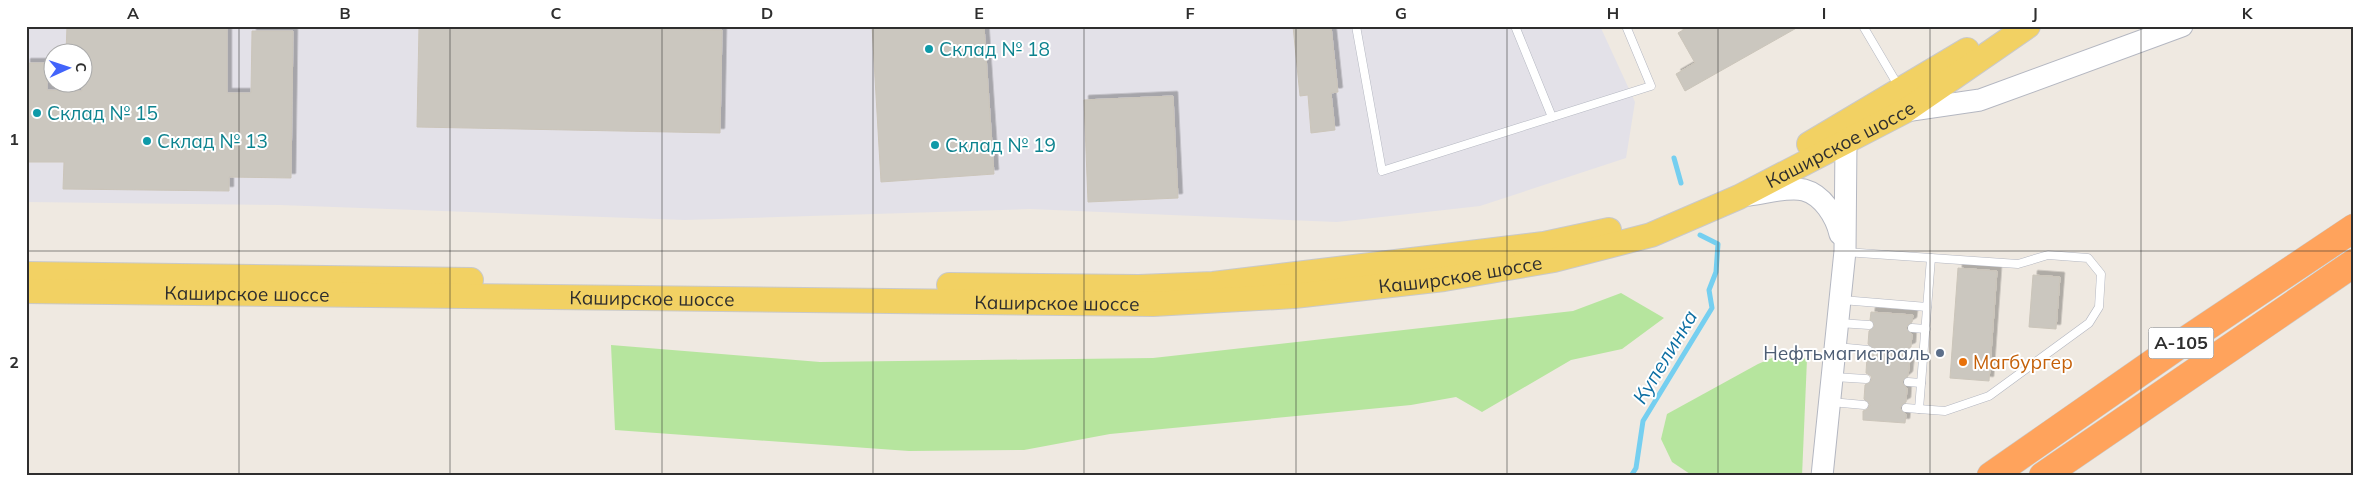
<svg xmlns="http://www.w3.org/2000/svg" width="2380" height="502" viewBox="0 0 2380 502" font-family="Mulish,sans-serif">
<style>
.industrial{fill:#e3e1e8;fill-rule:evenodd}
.green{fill:#b6e59e}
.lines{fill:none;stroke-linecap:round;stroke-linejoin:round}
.stream{stroke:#75cff0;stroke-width:5}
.building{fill:#cbc7bf;stroke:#cbc5ba;filter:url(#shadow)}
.lane-casing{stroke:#b4b7c1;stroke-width:9}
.secondary-casing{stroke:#b4b7c1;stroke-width:23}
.primary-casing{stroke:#c9c9c9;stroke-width:26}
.highway-casing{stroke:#c9c9c9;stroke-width:29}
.lane{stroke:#fff;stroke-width:8}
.secondary{stroke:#fff;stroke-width:21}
.primary{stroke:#f2d163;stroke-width:24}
.highway{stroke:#ffa35c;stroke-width:28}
.grid{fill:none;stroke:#2e2e2e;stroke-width:1;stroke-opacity:0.55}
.culture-dot{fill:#0f9aa8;stroke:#fff;stroke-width:2}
.service-dot{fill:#5c6f8a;stroke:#fff;stroke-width:2}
.food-dot{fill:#e8710a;stroke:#fff;stroke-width:2}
.labels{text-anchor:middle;stroke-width:4;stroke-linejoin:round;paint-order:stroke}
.shield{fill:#fff;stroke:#6d6d6d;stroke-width:1}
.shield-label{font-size:18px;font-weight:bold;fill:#2e2e2e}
.culture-label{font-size:19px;fill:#0d838f;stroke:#fff;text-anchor:start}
.street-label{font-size:19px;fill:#2e2e2e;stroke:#fff}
.service-label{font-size:19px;fill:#4e5e75;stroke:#fff;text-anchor:end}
.food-label{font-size:19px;fill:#c56008;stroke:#fff;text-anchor:start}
.water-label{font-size:20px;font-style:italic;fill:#0d6fa3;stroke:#fff}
.neatline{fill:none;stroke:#2e2e2e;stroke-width:2}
.grid-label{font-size:16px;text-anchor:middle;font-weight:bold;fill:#2e2e2e}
</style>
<defs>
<filter id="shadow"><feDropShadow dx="4.5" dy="-4.5" stdDeviation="0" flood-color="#0004"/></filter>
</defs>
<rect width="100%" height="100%" fill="#efe9e1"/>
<path class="industrial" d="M 26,26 L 1600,26 L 1635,102 L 1626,158 L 1480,206 L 1337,222 L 1030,209 L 685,220 L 280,205 L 26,202 ZM 52,52 L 82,52 L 82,82 L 52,82 Z"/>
<g class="green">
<polygon points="1621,293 1664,318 1622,349 1571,360 1482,412 1456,397 1411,405 1110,434 1024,450 909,451 615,430 611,345 820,362 1153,358 1573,311"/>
<polygon points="1781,354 1807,359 1802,476 1693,476 1672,462 1661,439 1667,414 1758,364"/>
</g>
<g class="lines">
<g class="stream">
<polyline points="1674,158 1681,183"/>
<polyline points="1631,476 1636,468 1643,421 1712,308 1709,290 1716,272 1718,244 1700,235"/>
</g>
</g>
<g class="building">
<polygon points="67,26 227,26 227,93 251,93 252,31 293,31 291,178 229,177 229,191 63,189 64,162 26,162 26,63 47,63 47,90 82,91 82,52 66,52"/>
<polygon points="419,26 722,30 720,133 417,127"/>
<polygon points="872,26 984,26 994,174 881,182"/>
<polygon points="1293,26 1331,26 1338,92 1331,93 1335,130 1311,133 1308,95 1300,96"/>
<polygon points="1690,26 1800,26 1685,91 1676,74 1695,63 1678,33"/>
<polygon points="1173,96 1178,198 1088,202 1084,100"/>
<polygon points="1958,268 1997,271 1989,381 1950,378"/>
<polygon points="2033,275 2060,277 2056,329 2029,327"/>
<polygon points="1871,312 1913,315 1912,322 1908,324 1906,328 1912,334 1911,347 1906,349 1904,353 1910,359 1908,376 1902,381 1903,385 1907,388 1906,402 1902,404 1900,408 1906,414 1905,423 1863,420 1863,411 1868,409 1870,405 1864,399 1865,385 1872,380 1871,376 1866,373 1867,356 1872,354 1874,350 1868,344 1869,331 1875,326 1870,320"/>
</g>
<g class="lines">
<defs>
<g id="lane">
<polyline points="1356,26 1382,171 1651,86 1626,26"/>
<polyline points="1515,26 1552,117"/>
<polyline points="1863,26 1899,87"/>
<polyline points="1845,252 1931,258 1919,409 1906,408"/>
<polyline points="1842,300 1927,307"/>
<polyline points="1839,323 1869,325"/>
<polyline points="1912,328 1926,329"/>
<polyline points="1837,347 1868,350"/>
<polyline points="1910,353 1924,354"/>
<polyline points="1834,377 1866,379"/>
<polyline points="1908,382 1921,383"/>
<polyline points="1831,402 1864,405"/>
<polyline points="1919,409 1945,411 1989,396 2089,323 2099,307 2101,274 2088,258 2048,255 2018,264 1931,258"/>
</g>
<g id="secondary">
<polyline points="1905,111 1980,100 2182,26"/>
<path d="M 1749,195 C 1766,193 1788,186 1804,190 C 1823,195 1836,217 1840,234"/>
<polyline points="1822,476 1845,251 1846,142"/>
</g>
<g id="primary">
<polyline points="1809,144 1967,50"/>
<polyline points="26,274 471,280"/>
<polyline points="949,285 1139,287 1213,284 1544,244 1609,230"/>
<path id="s1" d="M 26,291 L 1153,304 L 1294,296 L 1444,279 L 1554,260 L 1651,235 L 1739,197 L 1905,111 L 2028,26"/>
</g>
<g id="highway">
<polyline points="1991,476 2176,347 2354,228"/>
<polyline points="2043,476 2354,263"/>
</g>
</defs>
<use href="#lane" class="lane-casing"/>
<use href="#secondary" class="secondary-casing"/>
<use href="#primary" class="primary-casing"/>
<use href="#highway" class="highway-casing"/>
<use href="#lane" class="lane"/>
<use href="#secondary" class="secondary"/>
<use href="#primary" class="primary"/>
<use href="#highway" class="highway"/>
</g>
<path class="grid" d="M 239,26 L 239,476M 450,26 L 450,476M 662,26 L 662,476M 873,26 L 873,476M 1084,26 L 1084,476M 1296,26 L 1296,476M 1507,26 L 1507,476M 1718,26 L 1718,476M 1930,26 L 1930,476M 2141,26 L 2141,476M 26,251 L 2354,251"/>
<g class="culture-dot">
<circle cx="929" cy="49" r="5"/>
<circle cx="37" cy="113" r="5"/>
<circle cx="147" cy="141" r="5"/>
<circle cx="935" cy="145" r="5"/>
</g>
<circle class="service-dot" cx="1940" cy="353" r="5"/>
<circle class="food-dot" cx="1963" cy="362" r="5"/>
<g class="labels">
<rect class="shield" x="2148.5" y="327.5" width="65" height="31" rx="4"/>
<g class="shield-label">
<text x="2181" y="349">А-105</text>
</g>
<g class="culture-label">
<text x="939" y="56">Склад № 18</text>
<text x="47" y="120">Склад № 15</text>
<text x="157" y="148">Склад № 13</text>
<text x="945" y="152">Склад № 19</text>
</g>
<g class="street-label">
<text dy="7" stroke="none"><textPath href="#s1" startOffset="1841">Каширское шоссе</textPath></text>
<text dy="7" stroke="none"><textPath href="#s1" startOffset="1436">Каширское шоссе</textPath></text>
<text dy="7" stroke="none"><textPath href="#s1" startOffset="221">Каширское шоссе</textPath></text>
<text dy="7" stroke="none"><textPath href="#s1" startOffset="626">Каширское шоссе</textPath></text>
<text dy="7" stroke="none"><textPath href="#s1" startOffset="1031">Каширское шоссе</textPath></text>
</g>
<g class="service-label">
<text x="1930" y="360">Нефтьмагистраль</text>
</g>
<g class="food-label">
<text x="1973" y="369">Магбургер</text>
</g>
<g class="water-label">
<text transform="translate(1665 357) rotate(-59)" y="7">Купелинка</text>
</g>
</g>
<rect width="2380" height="502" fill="none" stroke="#ffffff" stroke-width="55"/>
<g transform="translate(68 68) rotate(87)"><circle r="24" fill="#ffffff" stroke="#ababab"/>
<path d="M0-4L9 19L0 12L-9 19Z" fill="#4264fb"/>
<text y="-8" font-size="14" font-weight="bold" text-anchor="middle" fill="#2e2e2e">С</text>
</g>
<rect x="28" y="28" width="2324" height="446" class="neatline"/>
<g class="grid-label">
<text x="133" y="19">A</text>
<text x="345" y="19">B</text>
<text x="556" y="19">C</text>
<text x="767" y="19">D</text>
<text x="979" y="19">E</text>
<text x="1190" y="19">F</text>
<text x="1401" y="19">G</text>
<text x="1613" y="19">H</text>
<text x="1824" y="19">I</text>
<text x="2035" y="19">J</text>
<text x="2247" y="19">K</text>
<text x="14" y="145">1</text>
<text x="14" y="368">2</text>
</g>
</svg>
